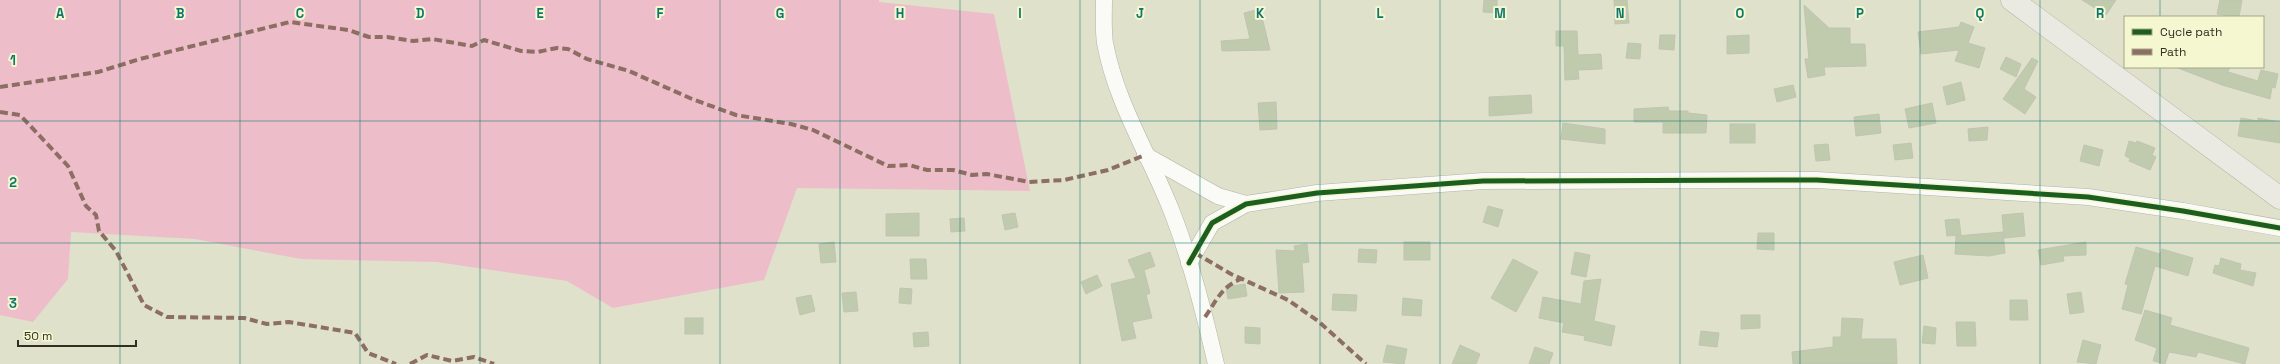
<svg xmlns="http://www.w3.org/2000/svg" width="2280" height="364" viewBox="0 0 2280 364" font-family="'Space Grotesk',sans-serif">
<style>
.green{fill:#eebdca}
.building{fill:#c0caac;stroke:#c0c4b3}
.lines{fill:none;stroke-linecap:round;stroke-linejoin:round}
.minor-casing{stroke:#b2b4a3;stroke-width:17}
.secondary-casing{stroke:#b2b4a3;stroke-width:23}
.minor{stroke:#fafaf7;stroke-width:16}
.secondary{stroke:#eaeae3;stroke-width:22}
.quiet{stroke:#8d6e63;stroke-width:4;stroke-dasharray:8 4;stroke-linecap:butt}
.cycleway-casing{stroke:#f4f7cf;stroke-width:8}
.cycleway{stroke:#1b5e20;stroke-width:5}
.grid{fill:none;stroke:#0f766e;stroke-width:1;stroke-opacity:0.55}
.grid-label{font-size:13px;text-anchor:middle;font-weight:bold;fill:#0f766e;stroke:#f4f7cf;stroke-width:4;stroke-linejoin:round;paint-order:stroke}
</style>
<rect width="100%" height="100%" fill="#dfe1cb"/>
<polygon class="green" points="0,0 879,0 879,2 994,14 1030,191 797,188 764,280 613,308 567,281 437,262 301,259 195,239 71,232 68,279 33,322 0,315"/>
<g class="building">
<polygon points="1484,0 1497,0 1497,13 1483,12"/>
<polygon points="1614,0 1627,0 1629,23 1615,24"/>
<polygon points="2082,0 2116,0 2106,15"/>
<polygon points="2220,0 2242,0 2239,17 2217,14"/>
<polygon points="1804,5 1829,28 1850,28 1850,44 1865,44 1866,66 1824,67 1825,75 1808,78 1805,59 1809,59"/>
<polygon points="1260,9 1270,50 1222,51 1221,41 1250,39 1244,13"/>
<polygon points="1961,22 1974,27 1968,43 1985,48 1979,68 1955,61 1959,50 1921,54 1918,32 1959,27"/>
<polygon points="1556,31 1577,31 1578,55 1601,54 1602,69 1578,70 1579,79 1565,80 1564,46 1556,46"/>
<polygon points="1660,35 1675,35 1674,50 1659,49"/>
<polygon points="1749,35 1749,53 1727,54 1727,36"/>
<polygon points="1628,43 1641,44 1640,59 1626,58"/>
<polygon points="2006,57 2021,64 2016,77 2000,69"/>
<polygon points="2032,58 2038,61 2024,89 2036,97 2025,114 2003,99"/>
<polygon points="2230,67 2228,72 2258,81 2261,70 2278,74 2275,88 2272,87 2270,99 2222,85 2178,68"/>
<polygon points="1961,82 1965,100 1947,105 1943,87"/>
<polygon points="1793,85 1796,97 1777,102 1774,89"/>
<polygon points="1531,95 1532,113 1489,116 1489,97"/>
<polygon points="1276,102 1277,129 1260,130 1258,103"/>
<polygon points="1932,103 1936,123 1909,128 1905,109"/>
<polygon points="1668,107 1669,111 1688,111 1688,113 1707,115 1706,133 1663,133 1663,122 1634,122 1634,109"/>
<polygon points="1879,114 1881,133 1856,136 1854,117"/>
<polygon points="2241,118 2258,121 2258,118 2280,122 2280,143 2238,136"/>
<polygon points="1563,123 1605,129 1605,144 1561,139"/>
<rect x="1730" y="124" width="25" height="19"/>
<polygon points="1988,127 1987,140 1969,141 1968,129"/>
<polygon points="2129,141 2136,143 2137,141 2155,148 2152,155 2156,157 2150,170 2129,161 2130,158 2125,156"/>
<polygon points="1911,143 1913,158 1895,160 1893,145"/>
<polygon points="1828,144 1830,160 1816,161 1814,145"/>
<polygon points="2084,145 2103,150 2099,166 2080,161"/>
<polygon points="1488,206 1503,210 1498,227 1483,222"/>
<polygon points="919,213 919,236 886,236 886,214"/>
<polygon points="1015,213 1018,227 1005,230 1002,215"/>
<polygon points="2023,213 2025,236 2004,238 2002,215"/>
<polygon points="964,218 965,231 951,232 950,219"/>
<polygon points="1959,219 1961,235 1947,236 1945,220"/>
<polygon points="2003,232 2005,253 1989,256 1955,254 1956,236"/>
<polygon points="1758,233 1774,233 1774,250 1757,249"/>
<polygon points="834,242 836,262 821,263 819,244"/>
<rect x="1404" y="242" width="26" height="18"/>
<polygon points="2086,242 2086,255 2063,256 2064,261 2041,265 2038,250"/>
<polygon points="1307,244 1309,262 1302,263 1304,292 1279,293 1276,250 1295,251 1294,246"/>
<polygon points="2136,247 2160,254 2162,249 2193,258 2188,276 2155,266 2141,314 2122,309 2128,285 2125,284"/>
<polygon points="1359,249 1377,250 1376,263 1358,262"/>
<polygon points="1150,252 1155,266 1144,270 1150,293 1146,295 1152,318 1132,322 1136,338 1122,341 1111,284 1136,278 1128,260"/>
<polygon points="1575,252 1590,255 1586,277 1571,274"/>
<polygon points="1923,255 1928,278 1900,285 1894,262"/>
<polygon points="2221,258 2241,264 2240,270 2256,273 2253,286 2213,273 2215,265 2219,266"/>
<polygon points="910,259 926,259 927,279 911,279"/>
<polygon points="1513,259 1538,272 1516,312 1491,298"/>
<polygon points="1097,275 1102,286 1086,294 1081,282"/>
<polygon points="1601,279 1594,321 1615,326 1611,346 1584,340 1585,336 1562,332 1564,323 1539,318 1543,297 1581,304 1584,281"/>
<polygon points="1245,284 1247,296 1228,299 1226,287"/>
<polygon points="900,288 912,289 911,304 899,303"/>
<polygon points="856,292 858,311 844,312 842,293"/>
<polygon points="2081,292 2084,312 2070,314 2067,294"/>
<polygon points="1333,294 1357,295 1356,311 1332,310"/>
<polygon points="811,295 815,311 800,315 796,298"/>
<polygon points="1403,298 1422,300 1421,316 1402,315"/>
<polygon points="2010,300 2027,300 2028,320 2010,320"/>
<polygon points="2145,310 2172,318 2170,325 2249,348 2245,364 2198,352 2196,357 2169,352 2165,364 2153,361 2157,348 2135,340"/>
<polygon points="1741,315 1760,315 1760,328 1741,329"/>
<rect x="685" y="318" width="18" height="16"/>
<polygon points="1842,318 1863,319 1861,339 1896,339 1897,364 1793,364 1792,352 1833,347 1833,337 1841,337"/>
<polygon points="1956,322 1975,322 1976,346 1957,346"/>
<polygon points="1924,326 1936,328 1935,344 1922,343"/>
<polygon points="1245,327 1260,328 1260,344 1245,343"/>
<polygon points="1701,331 1719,333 1717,347 1699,345"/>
<polygon points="928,332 929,346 914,347 913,333"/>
<polygon points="2083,340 2101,345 2096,364 2077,362"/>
<polygon points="1387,345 1407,349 1404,364 1383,362"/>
<polygon points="1460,345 1480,354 1476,364 1452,364"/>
<polygon points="1535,347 1553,353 1549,364 1529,364"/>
</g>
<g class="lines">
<defs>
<g id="minor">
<path d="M 1104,0 C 1104,14 1103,29 1105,43 C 1116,103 1150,156 1172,212 C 1191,261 1204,313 1216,364"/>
<polyline points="1145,155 1218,196 1246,204"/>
<polyline points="1189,263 1212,223 1246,204 1317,193 1483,181 1817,180 2088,197 2183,211 2280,228"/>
</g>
<polyline id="secondary" points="2012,0 2280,198"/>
</defs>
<use href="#minor" class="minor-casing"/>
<use href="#secondary" class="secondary-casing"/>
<use href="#minor" class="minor"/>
<use href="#secondary" class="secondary"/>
<g class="quiet">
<polyline points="0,87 98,72 140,59 290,22 348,30 369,37 387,37 413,41 432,39 472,46 484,40 521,51 537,52 557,48 568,49 587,59 629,71 692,99 736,115 791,124 813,130 888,166 909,165 927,170 953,170 972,175 987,174 1029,182 1064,180 1108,170 1145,155"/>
<polyline points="0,112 20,115 68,166 86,206 96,215 99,231 116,251 144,305 167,317 244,318 267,324 289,322 355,333 368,353 396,364"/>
<polyline points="1195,253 1231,274 1288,300 1318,321 1366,364"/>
<path d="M 1205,317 C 1217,300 1221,287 1241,279"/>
<polyline points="410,364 427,355 452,361 474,357 494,364"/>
</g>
<defs>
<polyline id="cycleway" points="1189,263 1212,223 1246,204 1317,193 1483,181 1817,180 2088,197 2183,211 2280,228"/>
</defs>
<use href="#cycleway" class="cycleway-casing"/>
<use href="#cycleway" class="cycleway"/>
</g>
<path class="grid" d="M 120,0 L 120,364M 240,0 L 240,364M 360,0 L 360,364M 480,0 L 480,364M 600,0 L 600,364M 720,0 L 720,364M 840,0 L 840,364M 960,0 L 960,364M 1080,0 L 1080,364M 1200,0 L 1200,364M 1320,0 L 1320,364M 1440,0 L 1440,364M 1560,0 L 1560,364M 1680,0 L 1680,364M 1800,0 L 1800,364M 1920,0 L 1920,364M 2040,0 L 2040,364M 2160,0 L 2160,17M 2160,67 L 2160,364M 0,121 L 2280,121M 0,243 L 2280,243"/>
<g class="grid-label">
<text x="60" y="18">A</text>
<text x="180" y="18">B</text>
<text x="300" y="18">C</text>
<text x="420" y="18">D</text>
<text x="540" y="18">E</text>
<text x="660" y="18">F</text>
<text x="780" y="18">G</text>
<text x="900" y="18">H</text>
<text x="1020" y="18">I</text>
<text x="1140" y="18">J</text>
<text x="1260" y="18">K</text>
<text x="1380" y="18">L</text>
<text x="1500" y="18">M</text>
<text x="1620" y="18">N</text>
<text x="1740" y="18">O</text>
<text x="1860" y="18">P</text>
<text x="1980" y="18">Q</text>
<text x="2100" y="18">R</text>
<text x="13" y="65">1</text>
<text x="13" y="187">2</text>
<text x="13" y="308">3</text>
</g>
<rect x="2124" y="16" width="140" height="52" fill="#f4f7cf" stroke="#a5a789"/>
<rect x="2132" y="29" width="20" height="6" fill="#1b5e20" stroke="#a5a789"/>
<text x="2160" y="36" font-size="12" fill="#2f3021">Cycle path</text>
<rect x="2132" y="49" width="20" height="6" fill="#8d6e63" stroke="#a5a789"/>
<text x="2160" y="56" font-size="12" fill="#2f3021">Path</text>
<path d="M18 340v6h118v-6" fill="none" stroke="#2f3021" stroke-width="2"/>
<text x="24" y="340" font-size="12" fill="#2f3021" stroke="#f4f7cf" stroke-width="3" paint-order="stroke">50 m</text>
</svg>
